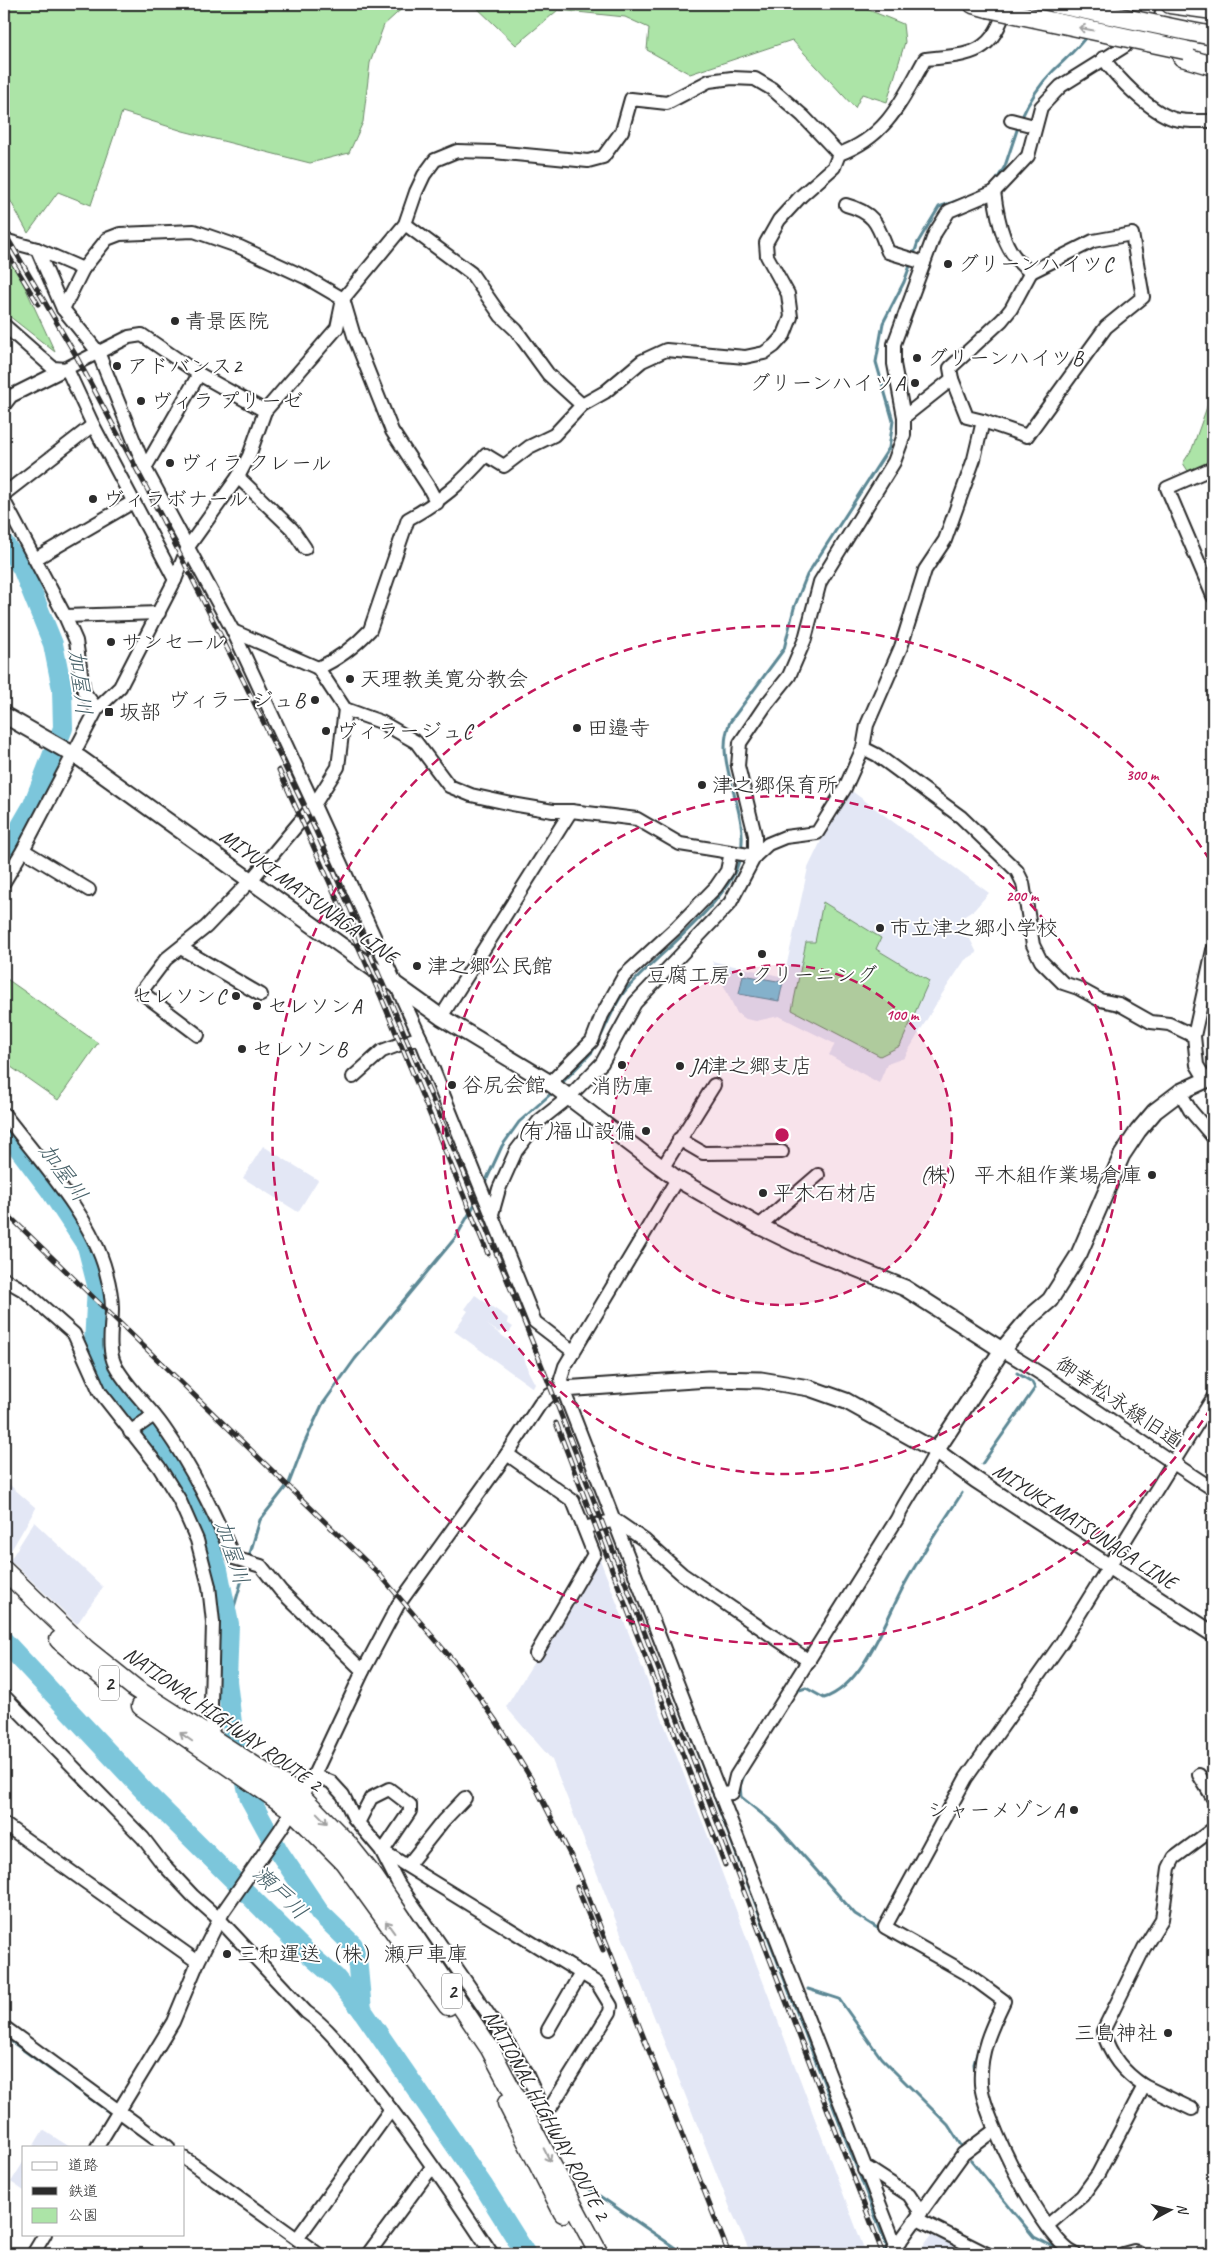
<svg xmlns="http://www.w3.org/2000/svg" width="1217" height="2258" viewBox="0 0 1217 2258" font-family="Caveat,'Klee One',sans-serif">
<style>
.built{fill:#e3e7f5}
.green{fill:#ace4a7;stroke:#6c8869}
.water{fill:#7bc6db;stroke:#5b8895}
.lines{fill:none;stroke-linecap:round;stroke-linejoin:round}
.stream{stroke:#5b8895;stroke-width:3}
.river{stroke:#7bc6db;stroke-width:20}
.minor-casing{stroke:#2b2b2b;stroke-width:16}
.major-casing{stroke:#2b2b2b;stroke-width:19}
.highway-casing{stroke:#2b2b2b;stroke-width:21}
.minor{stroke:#fff;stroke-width:12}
.major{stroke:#fff;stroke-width:15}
.highway{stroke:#fff;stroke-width:18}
.rail-casing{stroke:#2b2b2b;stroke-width:5}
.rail{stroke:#fff;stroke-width:3;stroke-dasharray:9;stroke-linecap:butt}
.highway-bridge-casing{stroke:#2b2b2b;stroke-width:21;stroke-linecap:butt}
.highway-bridge{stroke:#fff;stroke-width:18}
.oneway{stroke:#a0a0a0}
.ring{fill:none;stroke:#c2185b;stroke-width:2.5;stroke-dasharray:9 6}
.poi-dot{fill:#2b2b2b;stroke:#fff;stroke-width:2}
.labels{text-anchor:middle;stroke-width:4;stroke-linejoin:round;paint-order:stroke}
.shield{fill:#fff;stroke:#6b6b6b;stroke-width:1}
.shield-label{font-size:20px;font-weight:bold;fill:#2b2b2b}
.poi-label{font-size:21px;fill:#2b2b2b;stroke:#fff;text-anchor:start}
.street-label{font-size:21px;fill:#2b2b2b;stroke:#fff}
.water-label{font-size:22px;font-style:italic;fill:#476169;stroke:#fff}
.centre{fill:#c2185b;stroke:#fff;stroke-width:2.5}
.ring-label{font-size:15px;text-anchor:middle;font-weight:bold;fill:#c2185b;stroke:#fff;stroke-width:4;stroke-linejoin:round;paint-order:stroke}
</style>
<rect width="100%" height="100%" fill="#fff"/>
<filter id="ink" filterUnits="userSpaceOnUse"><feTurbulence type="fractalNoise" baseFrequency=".02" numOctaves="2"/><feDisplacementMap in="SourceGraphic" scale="10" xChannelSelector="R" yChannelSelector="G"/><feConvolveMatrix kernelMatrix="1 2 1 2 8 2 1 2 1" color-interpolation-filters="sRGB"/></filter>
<g filter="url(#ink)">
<g class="built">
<polygon points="849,789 989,893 974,910 960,919 977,953 965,960 942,994 904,1058 887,1064 879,1083 829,1055 835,1044 779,1016 756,1021 746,1019 737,1013 712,961 784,977 808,868 833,816"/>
<polygon points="263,1146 318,1180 298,1212 243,1178"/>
<polygon points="475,1295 508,1318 507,1323 513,1327 509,1333 503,1329 500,1333 486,1324 522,1350 528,1371 535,1384 533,1388 454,1331 468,1311 465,1309"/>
<polygon points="4,1480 36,1508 6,1559 4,1556"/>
<polygon points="34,1522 103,1587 77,1624 10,1560"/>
<polygon points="599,1557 716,1857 866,2254 751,2254 731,2210 552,1760 506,1707"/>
<polygon points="43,2130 70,2147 33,2147"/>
<polygon points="24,2161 24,2191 11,2182"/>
<polygon points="934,2231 964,2247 959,2254 918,2254"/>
</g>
<g class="green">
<polygon points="4,4 407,4 384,25 370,63 363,122 349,153 310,163 183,131 122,112 91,205 58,192 28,233 4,189"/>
<polygon points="473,4 854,4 903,24 905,42 887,102 862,94 855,108 792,40 690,74 647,50 649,28 625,17 558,10 516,45"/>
<polygon points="4,246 6,246 55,352 4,312"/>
<polygon points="1213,390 1213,461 1188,471 1183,463 1192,449"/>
<polygon points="823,902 881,938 876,949 929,981 900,1046 880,1056 792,1010 806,942 815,942"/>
<polygon points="4,977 98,1043 58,1100 4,1062"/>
</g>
<polygon class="water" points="743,975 783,982 779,1001 739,994"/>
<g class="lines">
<g class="stream">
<path d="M 1021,119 C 1029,101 1040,84 1053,71 C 1066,58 1078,49 1088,34"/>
<polyline points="995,183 1005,166 1019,124"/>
<polyline points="913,257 918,242 939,207 965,198"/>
<path d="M 741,851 C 749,808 712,762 730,722 L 784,649 L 794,608 L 807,575 L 889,448 L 893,421 L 876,362 L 883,323 L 904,282 L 911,263"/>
<path d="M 599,1040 C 607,1025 614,1005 624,992 C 654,957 732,900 740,857"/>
<polyline points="560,1085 592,1052 596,1045"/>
<polyline points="484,1185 502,1146 519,1122 554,1091"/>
<polyline points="982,1464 1035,1388 1032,1382 1017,1373"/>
<polyline points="248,1560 260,1520 289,1483 304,1444 322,1405 355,1359 456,1237 480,1195"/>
<polyline points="229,1624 246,1566"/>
<polyline points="651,1632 889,2252"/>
<path d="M 796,1691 L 806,1688 L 824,1698 C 865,1685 887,1615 907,1580 C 924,1550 944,1521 962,1493"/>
<polyline points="745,1773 740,1786 741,1797 777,1826 855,1914 882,1931"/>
<polyline points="895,1940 925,1957"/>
<polyline points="808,1989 839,1999 881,2058 948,2125 962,2147"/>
<polyline points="4,2036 113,2115"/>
<polyline points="975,2073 974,2064 978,2050"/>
<polyline points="971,2160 1034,2237 1058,2249"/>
<polyline points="588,2188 684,2254"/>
<polyline points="259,2219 307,2254"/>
<polyline points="876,2254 888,2248"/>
</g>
<g class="river">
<polyline points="4,543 22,568 53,644 62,689 63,728 33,805 4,855"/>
<polyline points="4,1129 50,1190 87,1246 97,1285 94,1345 103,1368 174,1472 194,1506 208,1540 218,1570 229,1624 227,1681 233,1732 250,1799 279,1852 320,1913 353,1945 357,1958 362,2010"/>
<polyline points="4,1641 147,1794 303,1949 335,1977 362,2010 484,2187 526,2254"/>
</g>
<defs>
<g id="minor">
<path d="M 1103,58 C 1118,79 1149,111 1174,119 C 1186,122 1201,121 1213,121"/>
<polyline points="1011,120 1034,126"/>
<path d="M 846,205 C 876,213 878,226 888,252 L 924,263"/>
<polyline points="405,224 471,273 501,316 516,330 548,374 582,405"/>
<polyline points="4,240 37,249 83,269"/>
<polyline points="37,249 63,309 98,352 145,468 233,631 314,805 420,1037 535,1322 574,1352"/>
<polyline points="63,309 83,269 107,239 120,234 194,231 240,247 307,278 343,299 354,336 392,431 428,486 437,503"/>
<polyline points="4,325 53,368 67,369 93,425 175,580"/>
<polyline points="4,405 11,396 129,337 142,335 199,374 265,411"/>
<polyline points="904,417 952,379"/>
<polyline points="983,421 1027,436 1106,327 1143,297 1132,234 1093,241 1031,272"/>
<polyline points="145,468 199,374"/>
<polyline points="1213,468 1167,488 1213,596"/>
<polyline points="238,477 292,529 305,548"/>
<polyline points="4,494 93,425"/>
<polyline points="4,501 65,616 76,641 84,692 97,709"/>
<polyline points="35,559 133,502"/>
<polyline points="65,616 159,613"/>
<polyline points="233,631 318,668"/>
<polyline points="863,748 877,755 961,817 1017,871 1023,883 1033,945 1041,961 1063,983 1078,988 1100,1000 1119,1004 1151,1022 1169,1024 1194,1036 1197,1065 1206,1080"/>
<polyline points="23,850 89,890"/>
<path d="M 755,856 L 680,844 L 637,819 L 571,811 L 553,811 L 512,804 L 471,795 L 449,786 L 416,742 L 381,722 L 345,709 L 318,668 C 339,659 355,646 370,630 L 408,519 C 440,502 462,482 486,455 L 504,466 L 529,447 L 554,435 L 582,405 L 605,392 L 642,361 L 666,350 L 745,357 L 764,353 L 774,346 L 784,335 L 791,317 L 788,294 L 767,256 L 766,243 L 779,220 L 801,196 L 834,167 L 839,154 C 887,137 902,100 925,59 C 971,55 994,54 1006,5"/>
<polyline points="755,856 755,835 738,766 740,743 765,706 789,676 805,639 820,582 894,462 904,435 904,417 894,364 894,344 935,233 949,211 994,192 1028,156 1041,107 1061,86 1125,46 1147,16 1149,4"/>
<polyline points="4,882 23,850 97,709 120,687 175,580 188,547 238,477 249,456 265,411 337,328 343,299 405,224 416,192 424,175 435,160 457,151 494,152 588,161 603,157 622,131 631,99 667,103 709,81 732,78 755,79 772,89 803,116 839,154"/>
<polyline points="181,948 261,995"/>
<polyline points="441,1017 571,811"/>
<polyline points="198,1035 141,992 166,959 206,927 252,879 314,805 338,767 345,709"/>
<polyline points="1194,1036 1213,950"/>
<polyline points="353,1077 382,1051 420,1037"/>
<polyline points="550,1083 592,1041 602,1015 624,976 676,928 716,887 727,871 731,852"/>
<polyline points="1180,1092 1190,1110 1213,1137"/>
<path d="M 4,1114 C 38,1159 92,1217 106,1272 C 109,1283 112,1297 112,1309 C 112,1328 107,1348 115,1365 C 128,1389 149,1406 164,1428 C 193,1469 214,1513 234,1558 L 261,1566 L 281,1591 L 363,1671"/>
<polyline points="679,1139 703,1153 782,1152"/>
<polyline points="663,1167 714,1085"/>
<polyline points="677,1179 565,1366 561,1379 563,1389 899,2254"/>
<path d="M 492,1214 L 499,1189 L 516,1151 L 539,1121 L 568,1098 L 602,1063 L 635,1003 L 730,903 L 755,856 L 768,844 L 785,837 L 817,833 L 845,788 L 863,748 L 867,725 L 901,647 L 925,570 L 945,540 L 974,459 L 983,421 L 967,417 L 952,379 L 950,368 L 1002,320 L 1011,309 L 1031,272 C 1004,255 998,222 994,192"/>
<polyline points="759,1226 818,1175"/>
<polyline points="4,1279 25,1291 74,1334 100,1392 159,1467 179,1499 197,1540 209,1586 213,1622 211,1704 213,1739"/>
<path d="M 1002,1350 C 1075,1392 1142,1444 1213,1489"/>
<polyline points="130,1432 154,1415"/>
<polyline points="507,1454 573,1501 594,1554 536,1654"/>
<polyline points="584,1528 615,1520 644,1540 682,1574 809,1661"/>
<path d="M 4,1696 L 143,1838 L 162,1863 L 193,1896 L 219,1919 L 306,2012 C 330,2029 347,2053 365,2076 C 411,2133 452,2193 492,2254"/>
<polyline points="314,1775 331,1782 343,1795 354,1818 381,1850 398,1883 506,2040 526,2073 544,2112 552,2105 610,2012 611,2006 597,1983 381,1850 387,1845 410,1811 410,1805 389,1789 371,1798 358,1823"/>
<polyline points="1199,1775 1213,1798"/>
<path d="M 720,1794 L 732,1793 L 736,1776 L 897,1519 C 908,1495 925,1475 936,1451"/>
<polyline points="4,1824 198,1962"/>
<polyline points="408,1865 443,1821 465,1798"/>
<polyline points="4,2027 168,2147"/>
<polyline points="548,2030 581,1973"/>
<path d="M 1144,2086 C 1123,2072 1110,2056 1103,2031 L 1144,1948 L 1162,1919 L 1169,1868 L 1174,1858 L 1213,1829"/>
<polyline points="97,2147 173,2022 198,1962 223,1912 280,1830 314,1775 363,1671 398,1605 507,1454 540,1404 550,1395 563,1389"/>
<polyline points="184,2158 318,2254"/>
<polyline points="864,2170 869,2169 909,2195 921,2213"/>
<polyline points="917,2219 987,2254"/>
<polyline points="1048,2225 1082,2196 1098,2174 1144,2086 1192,2109"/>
<polyline points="297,2239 391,2109"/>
<polyline points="893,2251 963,2154 995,2130"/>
<polyline points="33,2254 45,2234"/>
<polyline points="368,2254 432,2167"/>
<path d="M 1075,2254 C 1045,2242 983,2117 981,2084 C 979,2053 991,2028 1004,2001 L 966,1973 L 885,1927 L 966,1778 L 1062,1642 L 1213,1398"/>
<polyline points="1123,2254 1134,2251 1140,2254"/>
</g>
<g id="major">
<polyline points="4,715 81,759 441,1017 550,1083 677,1179 759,1226 798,1245 905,1288 1002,1350"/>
<polyline points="563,1389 708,1379 761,1380 809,1388 846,1401 936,1451 976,1480 1213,1634"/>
<polyline points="936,1451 1002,1350 1029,1318 1050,1300 1079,1254 1122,1155 1138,1131 1155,1111 1180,1092 1206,1080 1213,1079"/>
</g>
<g id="highway">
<polyline points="973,4 988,8"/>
<polyline points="1170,4 1213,10"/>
<polyline points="1187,31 1213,36"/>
<polyline points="1182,57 1213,66"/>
<polyline points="4,1570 86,1649 136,1689 301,1796 347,1843 374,1877 490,2049 599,2254"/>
<polyline points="59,1640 106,1680"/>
<polyline points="141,1706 292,1810 344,1862 448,2006"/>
<polyline points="507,2103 563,2213"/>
</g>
</defs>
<use href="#minor" class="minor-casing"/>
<use href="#major" class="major-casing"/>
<use href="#highway" class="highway-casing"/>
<use href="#minor" class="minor"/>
<use href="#major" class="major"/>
<use href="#highway" class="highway"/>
<defs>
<g id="rail">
<polyline points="4,232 75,354 145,485 244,682 314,827 365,942 461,1166 548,1381 883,2254"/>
<polyline points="4,248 38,304"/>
<polyline points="279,770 381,997 488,1254"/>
<polyline points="4,1211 381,1576 456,1664 496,1721 533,1782 577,1868 729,2254"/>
<polyline points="556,1423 725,1865"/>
<polyline points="577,1887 603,1950"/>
</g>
</defs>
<use href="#rail" class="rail-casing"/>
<use href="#rail" class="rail"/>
<defs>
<g id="highway-bridge">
<polyline points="1057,4 1187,31"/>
<polyline points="988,8 1185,50"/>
</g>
</defs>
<use href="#highway-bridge" class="highway-bridge-casing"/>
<use href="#highway-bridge" class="highway-bridge"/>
</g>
<defs><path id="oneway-shaft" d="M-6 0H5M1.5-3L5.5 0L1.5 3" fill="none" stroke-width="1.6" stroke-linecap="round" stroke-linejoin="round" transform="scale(1.25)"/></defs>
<g class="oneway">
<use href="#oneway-shaft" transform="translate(1086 29) rotate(-168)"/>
<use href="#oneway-shaft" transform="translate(186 1737) rotate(-145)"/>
<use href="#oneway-shaft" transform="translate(322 1818) rotate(46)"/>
<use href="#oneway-shaft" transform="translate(390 1927) rotate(-126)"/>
<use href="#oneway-shaft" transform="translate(547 2155) rotate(63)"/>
</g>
</g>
<circle cx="782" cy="1135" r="170" fill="#c2185b" fill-opacity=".12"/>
<g class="ring">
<circle cx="782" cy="1135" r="170"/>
<circle cx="782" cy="1135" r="339"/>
<path d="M1211 1408A509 509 0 1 1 1211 862"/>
</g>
<g class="poi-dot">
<circle cx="948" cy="264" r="5"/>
<circle cx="175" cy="321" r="5"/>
<circle cx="917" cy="358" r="5"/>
<circle cx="117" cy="366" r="5"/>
<circle cx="915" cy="383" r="5"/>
<circle cx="141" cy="401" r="5"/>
<circle cx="170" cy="463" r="5"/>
<circle cx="93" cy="499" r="5"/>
<circle cx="111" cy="642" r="5"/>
<circle cx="350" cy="679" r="5"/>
<circle cx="315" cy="700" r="5"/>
<rect x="104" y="707" width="10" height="10" rx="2.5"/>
<circle cx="577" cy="728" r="5"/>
<circle cx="326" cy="731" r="5"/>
<circle cx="702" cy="785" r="5"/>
<circle cx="880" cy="928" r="5"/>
<circle cx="762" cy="954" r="5"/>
<circle cx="417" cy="966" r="5"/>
<circle cx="236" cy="996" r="5"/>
<circle cx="257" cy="1006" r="5"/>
<circle cx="242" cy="1049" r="5"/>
<circle cx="622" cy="1065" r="5"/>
<circle cx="680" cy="1066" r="5"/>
<circle cx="452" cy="1085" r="5"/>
<circle cx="646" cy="1131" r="5"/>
<circle cx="1152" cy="1175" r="5"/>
<circle cx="763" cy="1193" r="5"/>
<circle cx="1074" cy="1810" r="5"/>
<circle cx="227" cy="1954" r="5"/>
<circle cx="1168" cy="2033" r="5"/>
</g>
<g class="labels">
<g class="shield">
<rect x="99" y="1665.5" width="20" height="35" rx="4"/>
<rect x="442" y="1973.5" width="20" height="35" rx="4"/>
</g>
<g class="shield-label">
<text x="109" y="1690">2</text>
<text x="452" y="1998">2</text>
</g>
<g class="poi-label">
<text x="958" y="271">グリーンハイツC</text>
<text x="185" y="328">青景医院</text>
<text x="927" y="365">グリーンハイツB</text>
<text x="127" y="373">アドバンス2</text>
<text x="905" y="390" text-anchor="end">グリーンハイツA</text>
<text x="151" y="408">ヴィラ プリーゼ</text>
<text x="180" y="470">ヴィラ クレール</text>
<text x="103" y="506">ヴィラボナール</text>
<text x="121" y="649">サンセール</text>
<text x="360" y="686">天理教美寛分教会</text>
<text x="305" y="707" text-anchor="end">ヴィラージュB</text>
<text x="119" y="719">坂部</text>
<text x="587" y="735">田邉寺</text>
<text x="336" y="738">ヴィラージュC</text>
<text x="712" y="792">津之郷保育所</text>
<text x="890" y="935">市立津之郷小学校</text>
<text x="427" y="973">津之郷公民館</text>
<text x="762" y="982" text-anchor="middle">豆腐工房・クリーニング</text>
<text x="226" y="1003" text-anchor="end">セレソンC</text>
<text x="267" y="1013">セレソンA</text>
<text x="252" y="1056">セレソンB</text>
<text x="690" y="1073">JA津之郷支店</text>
<text x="462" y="1092">谷尻会館</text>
<text x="622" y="1093" text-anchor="middle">消防庫</text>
<text x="636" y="1138" text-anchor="end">(有)福山設備</text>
<text x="1142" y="1182" text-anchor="end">(株） 平木組作業場倉庫</text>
<text x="773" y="1200">平木石材店</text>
<text x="1064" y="1817" text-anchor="end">シャーメゾンA</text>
<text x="237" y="1961">三和運送（株）瀬戸車庫</text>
<text x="1158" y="2040" text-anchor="end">三島神社</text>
</g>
<g class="street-label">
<text transform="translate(309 896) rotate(36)" y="7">MIYUKI MATSUNAGA LINE</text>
<text transform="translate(1119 1402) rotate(34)" y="7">御幸松永線旧道</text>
<text transform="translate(1085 1526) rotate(33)" y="7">MIYUKI MATSUNAGA LINE</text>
<text transform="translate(223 1719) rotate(35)" y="7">NATIONAL HIGHWAY ROUTE 2</text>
<text transform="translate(547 2115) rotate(61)" y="7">NATIONAL HIGHWAY ROUTE 2</text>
</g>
<g class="water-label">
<text transform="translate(81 682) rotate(83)" y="8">加屋川</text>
<text transform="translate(64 1172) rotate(54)" y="8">加屋川</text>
<text transform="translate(233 1552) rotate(72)" y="8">加屋川</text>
<text transform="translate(281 1892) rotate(44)" y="8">瀬戸川</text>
</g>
</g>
<circle cx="782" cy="1135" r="8" class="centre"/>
<g class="ring-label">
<text x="1142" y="780">300 m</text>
<text x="1022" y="901">200 m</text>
<text x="902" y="1020">100 m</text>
</g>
<rect width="1217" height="2258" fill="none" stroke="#fff" stroke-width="20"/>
<rect x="10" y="10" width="1197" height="2238" fill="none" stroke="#2b2b2b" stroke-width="2" filter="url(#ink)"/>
<rect x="22" y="2146" width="162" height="90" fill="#ffffff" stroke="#aaaaaa"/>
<rect x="32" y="2162" width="25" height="8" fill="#ffffff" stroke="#aaaaaa"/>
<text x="68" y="2170" font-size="15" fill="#2b2b2b">道路</text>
<rect x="32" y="2187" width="25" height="8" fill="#2b2b2b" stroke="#aaaaaa"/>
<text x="68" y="2196" font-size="15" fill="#2b2b2b">鉄道</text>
<rect x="32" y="2208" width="25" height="15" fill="#ace4a7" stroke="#aaaaaa"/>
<text x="68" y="2220" font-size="15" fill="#2b2b2b">公園</text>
<g transform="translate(1170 2210) rotate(83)" stroke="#ffffff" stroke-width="4" paint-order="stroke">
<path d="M0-4L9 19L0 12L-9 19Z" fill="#2b2b2b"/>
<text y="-8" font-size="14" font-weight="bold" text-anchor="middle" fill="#2b2b2b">N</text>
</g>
</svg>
